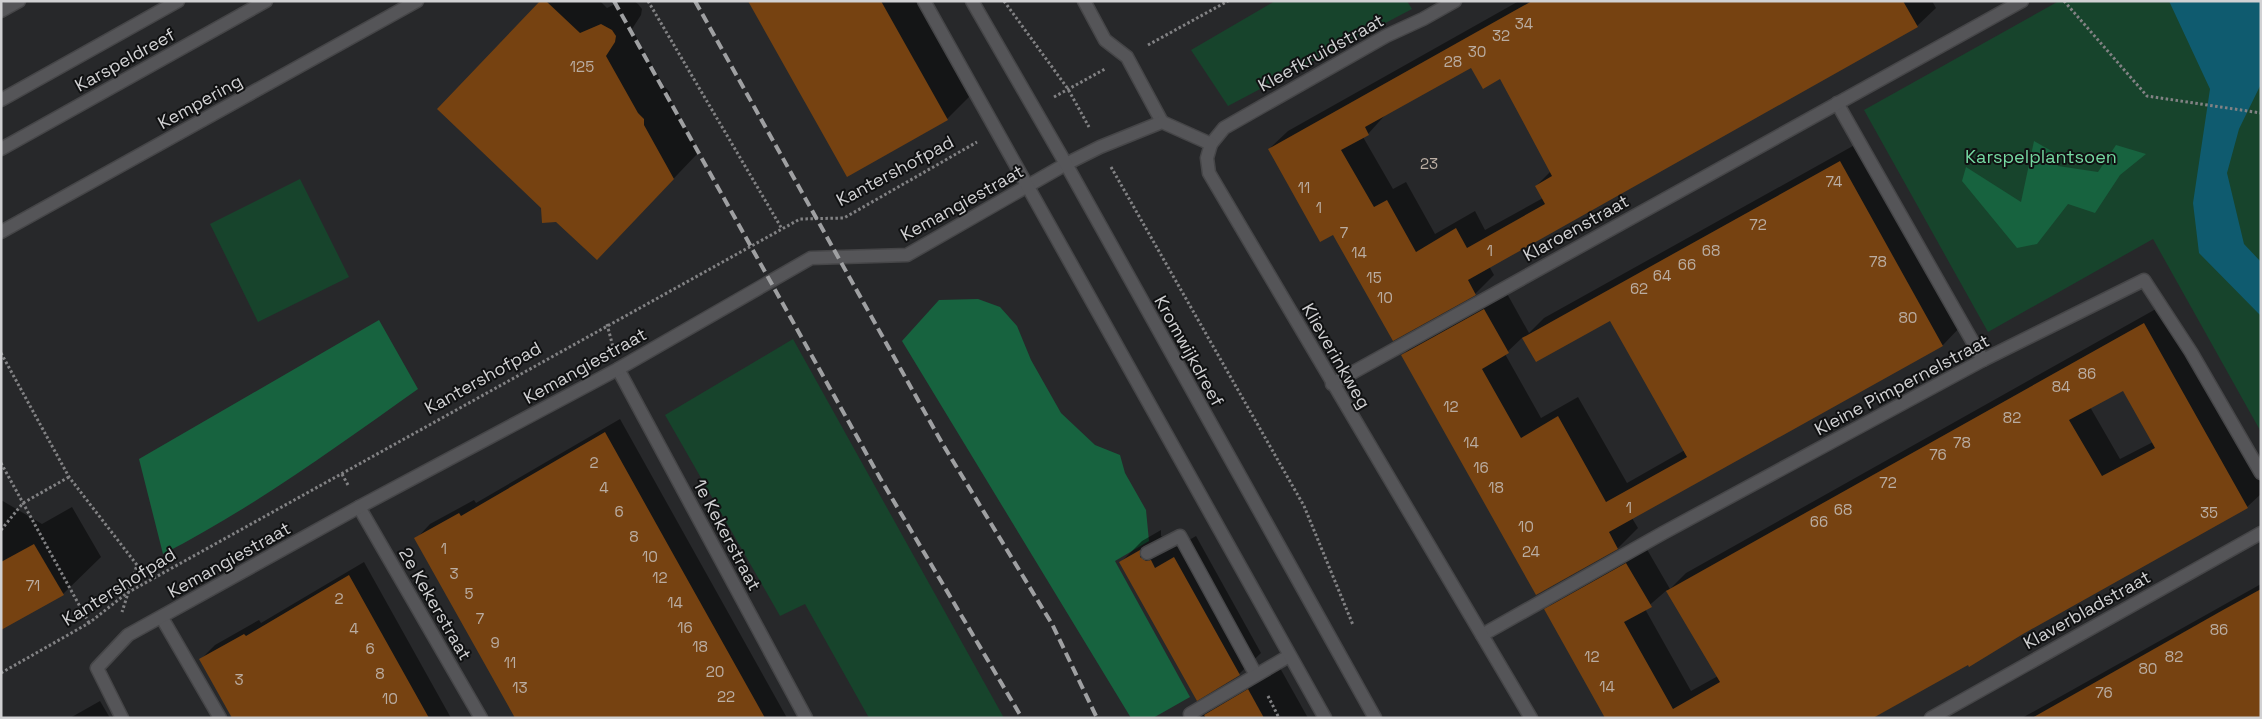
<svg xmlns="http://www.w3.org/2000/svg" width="2262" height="719" viewBox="0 0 2262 719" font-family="'Space Grotesk',sans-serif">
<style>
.green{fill:#17442c}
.forest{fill:#17633f}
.water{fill:#0f5b6f}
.shadow{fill:#0007;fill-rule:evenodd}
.building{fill:#764211;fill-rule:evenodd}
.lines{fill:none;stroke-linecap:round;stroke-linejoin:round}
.service-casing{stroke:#464648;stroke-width:15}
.pedestrian-casing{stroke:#464648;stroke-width:15}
.minor-casing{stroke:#464648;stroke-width:15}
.tertiary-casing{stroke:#464648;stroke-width:15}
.secondary-casing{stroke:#464648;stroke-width:15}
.path{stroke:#828284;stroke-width:3;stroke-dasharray:2.5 2.5;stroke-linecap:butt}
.service{stroke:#555558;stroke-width:12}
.pedestrian{stroke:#555558;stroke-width:12}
.minor{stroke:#555558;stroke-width:12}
.tertiary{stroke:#555558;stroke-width:12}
.secondary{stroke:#555558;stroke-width:12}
.rail{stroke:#9fa0a2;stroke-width:4;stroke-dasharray:10 5;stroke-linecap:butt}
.labels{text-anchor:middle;stroke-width:4;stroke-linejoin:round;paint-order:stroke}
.number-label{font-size:15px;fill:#baada2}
.street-label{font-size:18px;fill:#d1d1d3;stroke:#101112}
.park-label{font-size:18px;fill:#75d8a1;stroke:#101112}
</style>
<rect width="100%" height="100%" fill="#27282a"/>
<g class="green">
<polygon points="1275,1 1407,1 1412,9 1228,106 1191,50"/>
<polygon points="2059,1 2261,1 2261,432 2153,239 1988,332 1864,110"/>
<polygon points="300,179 349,277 258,322 210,224"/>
<polygon points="793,339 1004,718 869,718 805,604 780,616 665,415"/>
</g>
<g class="forest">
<polygon points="2034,141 2055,153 2058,166 2098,172 2116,145 2146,154 2120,175 2095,213 2068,204 2037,244 2017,248 1962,181 1966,167 2021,202"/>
<polygon points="978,299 1000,307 1017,326 1031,360 1061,413 1095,445 1120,455 1125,473 1146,510 1149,541 1115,561 1190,697 1153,718 1131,718 902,341 939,300"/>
<path d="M 379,320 L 418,389 C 336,447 253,508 163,554 L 139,459 Z"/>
</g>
<polygon class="water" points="2169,1 2261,1 2261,84 2239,129 2227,173 2244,244 2261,262 2261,316 2199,253 2193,203 2210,89"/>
<g class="shadow">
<polygon points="541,1 600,1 607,8 621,1 634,1 638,4 642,9 641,15 632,29 664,86 670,92 670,99 699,152 597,259"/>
<polygon points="749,1 922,1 973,93 947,119"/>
<path d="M 1519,1 L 1932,1 L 1936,8 L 1917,26 L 1489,266 L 1494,275 L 1475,294 L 1393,339 L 1334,233 L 1269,149 L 1288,131 ZM 1472,66 L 1500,77 L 1551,171 L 1536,186 L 1543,198 L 1485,230 L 1475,211 L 1435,234 L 1406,182 L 1393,189 L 1363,137 L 1368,134 L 1386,114 Z"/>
<path d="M 1860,142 L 1963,324 L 1943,345 L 1632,518 L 1638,528 L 1618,548 L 1537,593 L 1403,355 L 1423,335 L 1505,290 L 1529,333 L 1544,318 ZM 1611,319 L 1685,450 L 1627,483 L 1578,397 L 1541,418 L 1505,354 L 1523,337 Z"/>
<path d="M 2163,305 L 2261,480 L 2261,494 L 2247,507 L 1872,718 L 1606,718 L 1546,610 L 1564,591 L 1645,546 L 1670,589 L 1686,573 ZM 2123,389 L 2153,442 L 2120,459 L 2090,407 ZM 1667,590 L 1718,676 L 1691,691 L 1645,609 Z"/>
<polygon points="620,419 787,718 516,718 416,539 430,524 474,500 476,503"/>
<polygon points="1,500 42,524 72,507 101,557 63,594 1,629"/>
<polygon points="1161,530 1161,536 1168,540 1173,539 1177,547 1196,536 1261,653 1239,674 1121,562 1142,541"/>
<polygon points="364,562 451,718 234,718 201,659 215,645 259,620 261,623"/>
<polygon points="2261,584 2261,718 2022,718"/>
<polygon points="1280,668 1308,718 1199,718 1206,710"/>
<polygon points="100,701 110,718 70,718"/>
</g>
<g class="building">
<polygon points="540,1 546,1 580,33 601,24 612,30 616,36 615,42 606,56 638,113 644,119 644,125 674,179 597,260 556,222 542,223 541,208 437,109"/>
<polygon points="748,1 881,1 948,120 847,177"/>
<path d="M 1532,1 L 1903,1 L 1918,27 L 1468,280 L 1476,295 L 1393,341 L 1333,235 L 1320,242 L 1268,149 ZM 1471,68 L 1483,89 L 1500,79 L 1528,131 L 1552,176 L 1535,186 L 1545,204 L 1467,248 L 1456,228 L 1416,252 L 1387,200 L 1374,207 L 1341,150 L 1369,135 L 1365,127 Z"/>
<polygon points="1840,161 1943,346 1609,532 1618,549 1536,595 1401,355 1484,309 1509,353 1482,369 1521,438 1558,416 1606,502 1687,457 1610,321 1536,362 1522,338"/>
<path d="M 2144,323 L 2248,508 L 2023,634 L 1969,667 L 1968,665 L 1873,718 L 1605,718 L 1544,609 L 1626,563 L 1652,607 L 1624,622 L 1673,709 L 1720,682 L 1666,591 ZM 2123,391 L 2155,448 L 2102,476 L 2069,420 Z"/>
<polygon points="605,432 672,552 765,718 515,718 414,538 459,513 461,516"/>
<polygon points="34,544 64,595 1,630 1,562"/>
<polygon points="1140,550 1140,557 1146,561 1151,560 1155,568 1174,557 1240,675 1197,701 1119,562"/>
<polygon points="349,575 429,718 232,718 199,659 244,634 246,636"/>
<polygon points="2261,589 2261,718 2032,718 2223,610"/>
<polygon points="1248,689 1264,718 1206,718 1204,715"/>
</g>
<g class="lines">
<defs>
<g id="service">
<polyline points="1084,1 1105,40 1127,57 1162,122"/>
<polyline points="1147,553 1180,536 1256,675"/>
<polyline points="1190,714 1289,656"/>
</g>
<polyline id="pedestrian" points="162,618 220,718"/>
<g id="minor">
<polyline points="1,11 19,1"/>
<polyline points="1837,103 1983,360"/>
<polyline points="1211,144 1224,128 1386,36 1423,19 1455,1"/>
<polyline points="1,232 417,1"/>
<polyline points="618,369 806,718"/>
<polyline points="1332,384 2022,1"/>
<polyline points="359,507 481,718"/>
<polyline points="1482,635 1663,533 1983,360 2144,280 2191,352 2261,473"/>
<polyline points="122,718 97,668 128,635 359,507 618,369 811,258 907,255 1066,164 1100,147 1162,122 1211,144 1207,158 1209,173 1531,718"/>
<polyline points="1931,718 2261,533"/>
</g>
<g id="tertiary">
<polyline points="1,100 178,1"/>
<polyline points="1,149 266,1"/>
</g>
<g id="secondary">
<polyline points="924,1 1325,718"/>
<polyline points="972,1 1066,164 1375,718"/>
</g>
</defs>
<use href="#service" class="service-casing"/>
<use href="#pedestrian" class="pedestrian-casing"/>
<use href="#minor" class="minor-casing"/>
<use href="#tertiary" class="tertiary-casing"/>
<use href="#secondary" class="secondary-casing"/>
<g class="path">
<polyline points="648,1 782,229"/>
<polyline points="1004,1 1068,89 1089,127"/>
<polyline points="2064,1 2147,96 2261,113"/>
<polyline points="1148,45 1228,1"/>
<polyline points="1054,97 1105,69"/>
<polyline points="1111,167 1304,506 1353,625"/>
<polyline points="607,324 613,347"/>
<polyline points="1,353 69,477 137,565 122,612"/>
<polyline points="1,463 89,623"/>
<polyline points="342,474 349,487"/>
<polyline points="1,530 23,503 69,477"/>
<polyline points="1,673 89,623 127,593 782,229 800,219 844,218 977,142"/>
<polyline points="1268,696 1279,718"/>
</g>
<use href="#service" class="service"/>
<use href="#pedestrian" class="pedestrian"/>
<use href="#minor" class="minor"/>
<use href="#tertiary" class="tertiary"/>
<use href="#secondary" class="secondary"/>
<g class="rail">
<polyline points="614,1 880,478 1022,718"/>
<polyline points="695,1 942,443 1052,624 1097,718"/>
</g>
</g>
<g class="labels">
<g class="number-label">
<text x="1524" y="29">34</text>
<text x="1501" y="41">32</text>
<text x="1477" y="57">30</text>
<text x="1453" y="67">28</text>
<text x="582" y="72">125</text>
<text x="1429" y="169">23</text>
<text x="1834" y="187">74</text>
<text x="1304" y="193">11</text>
<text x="1319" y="213">1</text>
<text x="1758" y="230">72</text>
<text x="1344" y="238">7</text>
<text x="1490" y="256">1</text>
<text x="1711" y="256">68</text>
<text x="1359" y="258">14</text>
<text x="1878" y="267">78</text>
<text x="1687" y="270">66</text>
<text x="1662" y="281">64</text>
<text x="1374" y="283">15</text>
<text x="1639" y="294">62</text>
<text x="1385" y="303">10</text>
<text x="1908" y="323">80</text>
<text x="2087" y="379">86</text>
<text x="2061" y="392">84</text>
<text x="1451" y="412">12</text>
<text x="2012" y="423">82</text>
<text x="1471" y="448">14</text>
<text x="1962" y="448">78</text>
<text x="1938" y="460">76</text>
<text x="594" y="468">2</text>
<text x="1481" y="473">16</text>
<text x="1888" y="488">72</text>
<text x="604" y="493">4</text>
<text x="1496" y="493">18</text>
<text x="1629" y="513">1</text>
<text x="1843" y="515">68</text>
<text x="619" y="517">6</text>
<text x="2209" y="518">35</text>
<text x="1819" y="527">66</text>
<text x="1526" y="532">10</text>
<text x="634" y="542">8</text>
<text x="444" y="554">1</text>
<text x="1531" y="557">24</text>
<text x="650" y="562">10</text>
<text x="454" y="579">3</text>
<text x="660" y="583">12</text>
<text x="33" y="591">71</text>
<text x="469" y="599">5</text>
<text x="339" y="604">2</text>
<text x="675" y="608">14</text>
<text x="480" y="624">7</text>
<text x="685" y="633">16</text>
<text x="354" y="634">4</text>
<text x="2219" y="635">86</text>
<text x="495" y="648">9</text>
<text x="700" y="652">18</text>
<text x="370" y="654">6</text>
<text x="1592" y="662">12</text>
<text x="2174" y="662">82</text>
<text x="510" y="668">11</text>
<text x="2148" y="674">80</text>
<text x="715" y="677">20</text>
<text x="380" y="679">8</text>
<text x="239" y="685">3</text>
<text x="1607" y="692">14</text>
<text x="520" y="693">13</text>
<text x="2104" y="698">76</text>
<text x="726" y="702">22</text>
<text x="390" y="704">10</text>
</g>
<g class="street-label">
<text transform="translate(1321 53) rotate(-29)" y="6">Kleefkruidstraat</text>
<text transform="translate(125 60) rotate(-29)" y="6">Karspeldreef</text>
<text transform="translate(200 102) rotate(-29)" y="6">Kempering</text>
<text transform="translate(895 171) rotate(-28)" y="6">Kantershofpad</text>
<text transform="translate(962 203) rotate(-29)" y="6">Kemangiestraat</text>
<text transform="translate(1576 228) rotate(-29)" y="6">Klaroenstraat</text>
<text transform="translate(1189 351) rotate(61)" y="6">Kromwijkdreef</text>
<text transform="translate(1336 356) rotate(60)" y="6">Klieverinkweg</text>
<text transform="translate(585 366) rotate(-29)" y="6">Kemangiestraat</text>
<text transform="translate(483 378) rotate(-29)" y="6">Kantershofpad</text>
<text transform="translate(1902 385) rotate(-28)" y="6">Kleine Pimpernelstraat</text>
<text transform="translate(727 535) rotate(62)" y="6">1e Kekerstraat</text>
<text transform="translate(229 560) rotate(-29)" y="6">Kemangiestraat</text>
<text transform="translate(119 587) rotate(-32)" y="6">Kantershofpad</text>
<text transform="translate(435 604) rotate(60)" y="6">2e Kekerstraat</text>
<text transform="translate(2087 610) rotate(-29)" y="6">Klaverbladstraat</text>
</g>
<g class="park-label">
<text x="2041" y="163">Karspelplantsoen</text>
</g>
</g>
<rect width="2262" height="719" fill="none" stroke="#d1d1d3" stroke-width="5"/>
</svg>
